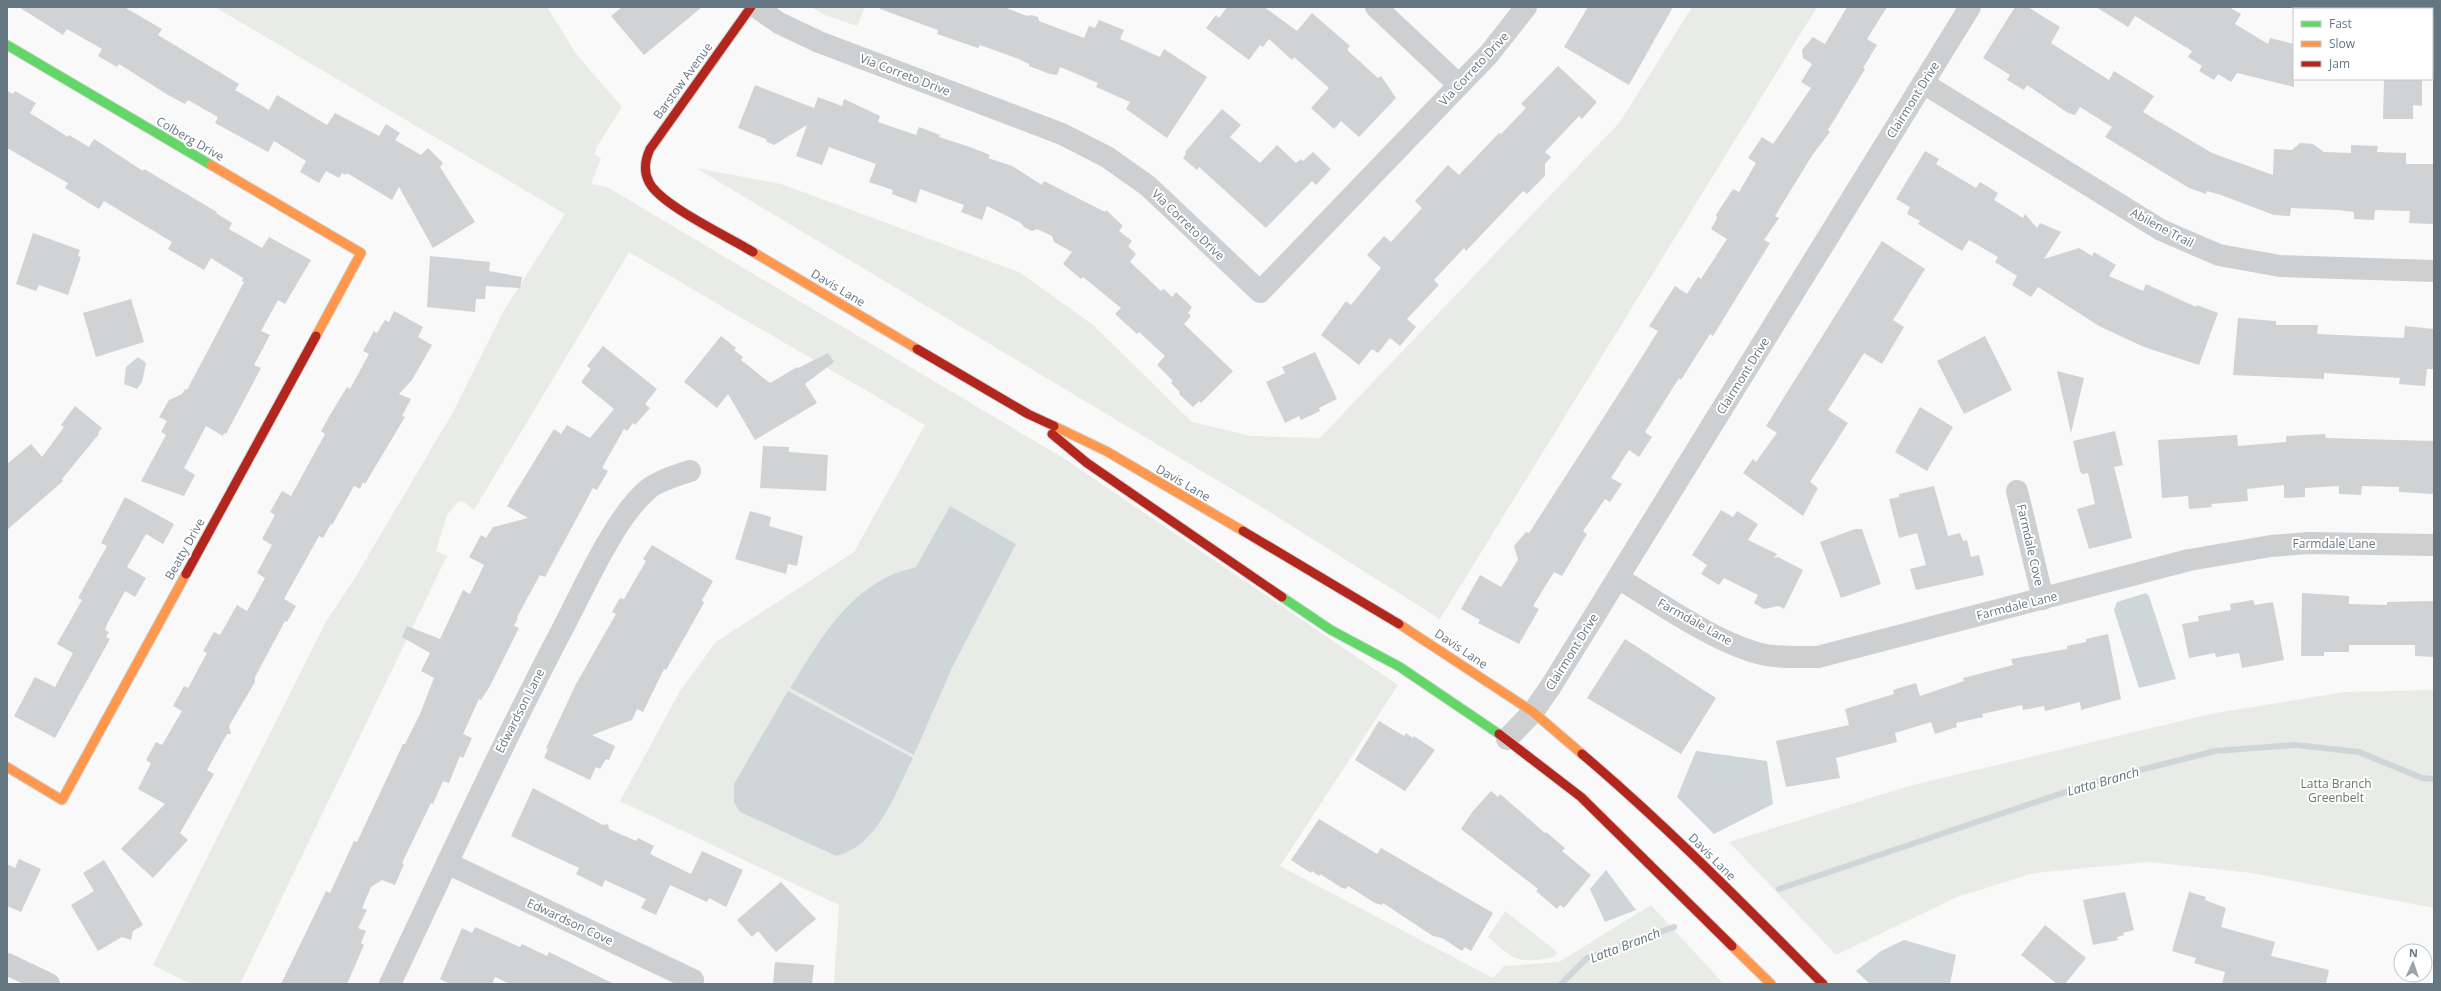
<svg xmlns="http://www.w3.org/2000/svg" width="2441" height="991" viewBox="0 0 2441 991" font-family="'Open Sans',sans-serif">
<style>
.green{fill:#e8ebe6;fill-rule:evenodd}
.water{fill:#ced6d9}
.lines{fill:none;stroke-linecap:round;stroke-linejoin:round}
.stream{stroke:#ced6d9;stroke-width:6}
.building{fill:#d0d2d3}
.fast-casing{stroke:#d5d6d7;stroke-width:11}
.slow-casing{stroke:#d5d6d7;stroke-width:11}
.jam-casing{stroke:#d5d6d7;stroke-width:11}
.street{stroke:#cecfd0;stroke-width:22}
.fast{stroke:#63d668;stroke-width:9}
.slow{stroke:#ff974d;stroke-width:9}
.jam{stroke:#b3261e;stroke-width:9}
.labels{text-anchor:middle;stroke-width:4;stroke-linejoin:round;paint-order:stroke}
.street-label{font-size:12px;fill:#657683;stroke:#fff}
.park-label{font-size:12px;fill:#687a64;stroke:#fff}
.water-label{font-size:13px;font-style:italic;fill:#60757c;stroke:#fff}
</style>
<rect width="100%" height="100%" fill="#f9f9f9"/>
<g class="green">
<path d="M 215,7 L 547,7 L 577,55 L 622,107 L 596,148 L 595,155 L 601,158 L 591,184 L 607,187 L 1065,459 L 1398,685 L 1280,866 L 1493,978 L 1504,966 L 1559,962 L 1651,905 L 1722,982 L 1717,984 L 834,984 L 839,905 L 620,801 L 680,691 L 716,642 L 854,552 L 925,425 L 629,252 L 474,510 L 463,501 L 458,502 L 447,515 L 436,551 L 447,556 L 240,984 L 191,984 L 153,965 L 326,622 L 355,578 L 453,412 L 503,312 L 565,214 ZM 950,506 L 1016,544 L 952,668 L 914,755 L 790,688 C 817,645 840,601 887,577 C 896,572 906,570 916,567 ZM 913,758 L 887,811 L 873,830 L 836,856 L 740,812 L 734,803 Z"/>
<polygon points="810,7 865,7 857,26 825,15"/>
<polygon points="1692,7 1817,7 1440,619 1257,504 696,168 781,184 1019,272 1093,325 1192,422 1251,436 1320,438 1620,122"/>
<polygon points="2434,690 2434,908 2252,873 2149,862 2034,873 1957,897 1836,955 1729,842 1909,786 2210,714 2345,692"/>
<path d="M 1505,911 L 1555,950 L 1557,954 L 1554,957 C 1517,964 1516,961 1488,937 Z"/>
</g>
<g class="water">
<polygon points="138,357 146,363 142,382 137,389 124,384 126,367"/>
<path d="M 950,506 L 1016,544 L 952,668 L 914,755 L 790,688 C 817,645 840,601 887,577 C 896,572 906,570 916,567 Z"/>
<polygon points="2146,593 2149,596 2176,679 2139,688 2114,610 2117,602"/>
<path d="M 788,691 L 913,758 C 896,792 878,846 836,856 L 740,812 L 734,803 L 734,784 Z"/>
<polygon points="1696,751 1767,761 1773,804 1714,834 1677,797"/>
<polygon points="1606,870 1636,910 1605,922 1590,889"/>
<polygon points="1904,940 1956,955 1950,984 1870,984 1856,971 1881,951"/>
</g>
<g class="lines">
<g class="stream">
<polyline points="1779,889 2101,780 2215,751 2296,745 2359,752 2422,778 2434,779"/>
<polyline points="1561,984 1587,958 1674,927"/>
</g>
</g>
<g class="building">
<polygon points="19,7 124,7 162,29 158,35 239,84 235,90 269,110 277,95 327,125 335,113 379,136 386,124 400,133 395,140 421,155 428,148 443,163 440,167 475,222 433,248 399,187 392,200 347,173 346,175 342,173 339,178 326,171 319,183 300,172 306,161 274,141 268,152 215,123 218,117 188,100 185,104 168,95 119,64 117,67 98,56 102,49 67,29 63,35"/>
<polygon points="622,7 702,7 644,55 611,16"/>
<polygon points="880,7 1004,7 1027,16 1031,15 1038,17 1039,21 1084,38 1089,26 1095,28 1099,20 1124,30 1120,39 1160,57 1164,49 1207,77 1167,138 1126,109 1130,102 1096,87 1098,83 1060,67 1057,75 1050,74 1029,66 1029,64 1019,59 980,45 978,48 937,34 938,30 880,9"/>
<polygon points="1227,7 1264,7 1297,31 1312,13 1350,46 1347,50 1378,78 1381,76 1396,98 1359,137 1341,121 1334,129 1311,108 1329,88 1294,57 1292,60 1269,39 1263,47 1260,45 1249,60 1206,28 1216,15 1219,18"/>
<polygon points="1588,7 1673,7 1629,85 1564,47"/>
<polygon points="1847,7 1887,7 1867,39 1877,45 1863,68 1865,69 1828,130 1830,132 1813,154 1775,216 1779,218 1764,240 1770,243 1713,336 1710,334 1681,380 1679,378 1645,432 1652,437 1639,457 1629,450 1611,478 1622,484 1610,502 1605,499 1583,531 1587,534 1562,576 1554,572 1533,606 1539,609 1519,644 1478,623 1480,620 1461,609 1480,575 1501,587 1518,560 1514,546 1526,532 1529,533 1625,384 1658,331 1649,326 1675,286 1687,294 1698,277 1701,279 1727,239 1711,229 1717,218 1716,215 1733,189 1739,192 1756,163 1748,158 1762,137 1773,144 1811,88 1801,82 1812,64 1803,58 1802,50 1813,37 1825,44"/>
<polygon points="2015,7 2028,7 2060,27 2051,43 2109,80 2114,71 2154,96 2143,112 2212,153 2273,175 2274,149 2292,150 2300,143 2313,144 2324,152 2351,153 2351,145 2378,146 2377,152 2406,153 2406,164 2434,164 2433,224 2409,223 2410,211 2375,210 2374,220 2354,219 2354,212 2338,210 2291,208 2290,216 2274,215 2221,195 2207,191 2206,194 2189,188 2105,137 2112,127 2080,107 2075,115 2068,113 2027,85 2024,90 2007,80 2010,75 1983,58"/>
<polygon points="2096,7 2229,7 2241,14 2235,24 2268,44 2270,38 2294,44 2294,87 2237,73 2231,82 2218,74 2214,80 2199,71 2202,66 2188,57 2192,51 2135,16 2128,27"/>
<polygon points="1558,66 1597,102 1582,119 1579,116 1545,152 1551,157 1545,164 1545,176 1527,194 1523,191 1466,251 1464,248 1434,280 1439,285 1407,319 1416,327 1400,346 1390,338 1378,353 1372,349 1359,365 1321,335 1346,301 1351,305 1381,268 1367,255 1384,236 1391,242 1422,208 1415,201 1448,165 1459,175 1499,133 1501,134 1526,108 1521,104"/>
<polygon points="2384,79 2422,79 2422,106 2413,105 2413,119 2383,119"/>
<polygon points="755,85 814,108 818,97 842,106 844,99 880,116 878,122 916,135 919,127 940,135 939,137 970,147 990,155 988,158 1012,166 1042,185 1044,181 1105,212 1106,210 1123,226 1119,231 1132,241 1128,246 1136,254 1130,262 1161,291 1164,289 1172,297 1176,292 1192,307 1188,313 1191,316 1184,324 1233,371 1201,403 1199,401 1193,407 1179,394 1180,392 1171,383 1173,381 1157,365 1165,356 1139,332 1137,334 1115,314 1121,308 1083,277 1081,279 1063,264 1072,252 1054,242 1052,236 1037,229 1032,231 1024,227 1021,223 987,206 982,220 961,212 964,205 920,189 916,203 892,194 893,190 869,182 876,164 829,147 822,165 796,156 807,125 774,145 767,142 766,139 738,128"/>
<polygon points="7,91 13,94 15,91 36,103 30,113 68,137 69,135 89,147 94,139 143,171 144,169 217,212 216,213 232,223 229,229 262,248 269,237 311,260 285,304 278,300 261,331 270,335 254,365 261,368 226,434 224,433 223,436 206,426 184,468 195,475 184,496 141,481 166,435 161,432 167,421 159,417 169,400 182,394 185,389 187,390 244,282 242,281 243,278 211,258 204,270 168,249 172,242 104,201 99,209 65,188 68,183 7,148"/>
<polygon points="1222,109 1241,125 1230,137 1260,163 1277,145 1296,163 1301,159 1303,161 1313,152 1331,169 1316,185 1312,181 1266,228 1199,167 1197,170 1183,158 1186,154 1185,152"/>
<polygon points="1925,151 1939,159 1936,164 1976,188 1980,182 1998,193 1994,200 2023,218 2025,214 2037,228 2040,223 2061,232 2044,259 2079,248 2092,256 2094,252 2116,265 2109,276 2143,291 2146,284 2196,307 2197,305 2218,313 2199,365 2144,347 2099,326 2038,287 2031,297 2012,285 2017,276 1995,262 1998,257 1969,240 1962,251 1918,224 1920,221 1907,214 1910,207 1896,199"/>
<polygon points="33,233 80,250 78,256 81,257 68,295 39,285 36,291 16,284"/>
<polygon points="1882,241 1925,269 1893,320 1904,327 1882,364 1864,353 1828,410 1848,423 1810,482 1818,488 1803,516 1743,473 1753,459 1756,462 1777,433 1766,426"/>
<polygon points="430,256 490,262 489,271 522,277 520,288 486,286 485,299 476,299 475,312 427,307"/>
<polygon points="131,299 144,342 96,357 83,313"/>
<polygon points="394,311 423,327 418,337 432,345 412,380 399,394 411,399 402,416 405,417 365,484 363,482 360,489 354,486 332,525 331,524 323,538 319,536 284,599 296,606 287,622 285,621 255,677 255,682 229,726 231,734 227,734 207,770 214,774 180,833 188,840 153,878 121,849 165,804 138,789 151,763 146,760 156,742 162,745 182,711 173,706 184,686 188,688 207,653 203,651 214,632 220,635 237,605 247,611 265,578 257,573 272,545 262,539 275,515 270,512 282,491 291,496 325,434 321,431 330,415 347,387 350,389 369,354 363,351 374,331 377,333 385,320 389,322"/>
<polygon points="2238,318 2276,321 2276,325 2318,325 2317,334 2404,338 2405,326 2434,329 2434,369 2427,369 2425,386 2399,384 2400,378 2324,373 2324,379 2233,375"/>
<polygon points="721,336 736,348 734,350 743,357 741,360 770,383 797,367 798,368 828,353 834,362 805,384 817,403 755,440 728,394 717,408 684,382"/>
<polygon points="1985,336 2012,390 1964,414 1937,361"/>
<polygon points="603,346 657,389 645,404 650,408 635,425 633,423 627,431 624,429 602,468 608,471 597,490 593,488 545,577 540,575 517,617 518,618 514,626 519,628 490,686 481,700 479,699 463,734 472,738 463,758 460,756 449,783 443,781 433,804 431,803 402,863 404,864 395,885 382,880 371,887 362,908 367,910 358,928 366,931 361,943 364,945 347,984 281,984 326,891 330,893 354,841 357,842 403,744 405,744 420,714 434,678 421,671 430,653 402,637 407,626 440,639 463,590 470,594 484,565 469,557 481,535 486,538 493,527 528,518 507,506 554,429 561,434 567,425 590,438 614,409 581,382 591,369 587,366"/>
<polygon points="1315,352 1337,399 1319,408 1320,411 1301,420 1299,416 1285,423 1266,382 1285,373 1282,367"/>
<polygon points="2057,371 2084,378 2071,433"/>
<polygon points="75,406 102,428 98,433 99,434 62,479 63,481 7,530 7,464 31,444 42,457 64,427 61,425"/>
<polygon points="1920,407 1953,427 1927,471 1895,452"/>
<polygon points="2115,431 2123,465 2114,467 2132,538 2089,549 2077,509 2095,504 2088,473 2082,474 2080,471 2073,441"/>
<polygon points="2325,434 2326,438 2434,441 2434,494 2399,492 2399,487 2362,486 2361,495 2339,494 2339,486 2305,488 2305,497 2284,498 2284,485 2247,489 2248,501 2211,504 2212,507 2189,509 2188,496 2162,498 2158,440 2237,435 2238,446 2286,442 2286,436"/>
<polygon points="763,446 789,447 789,452 828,455 826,491 760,488"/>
<polygon points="1934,486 1948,536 1960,533 1963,541 1967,540 1971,557 1979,555 1984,575 1916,590 1910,569 1926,565 1917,533 1899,538 1889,499 1899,497 1899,494"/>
<polygon points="125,497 174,524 163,544 146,534 127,567 146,578 135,597 125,591 107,624 105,630 109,632 106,637 110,639 55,738 14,716 35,677 55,687 73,653 57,644 82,600 78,598 107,546 101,543"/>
<polygon points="1721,510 1733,517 1737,511 1758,524 1748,540 1777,554 1774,558 1778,557 1803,570 1784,609 1779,606 1764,609 1754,603 1758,595 1724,578 1719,585 1701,574 1707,565 1692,555"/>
<polygon points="750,511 771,517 769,526 803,536 797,566 788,564 786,574 735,559"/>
<polygon points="1855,529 1862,529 1881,584 1841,598 1820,542"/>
<polygon points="652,545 713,581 702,600 704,603 666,670 664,669 643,712 637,709 632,720 592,735 615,746 609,760 606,759 600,769 596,767 590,780 544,758 548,749 546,748 576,684 616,614 612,612 620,598 624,599 646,561 643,559"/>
<polygon points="2302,593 2349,596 2349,604 2387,605 2387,602 2434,601 2434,657 2415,656 2415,645 2349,645 2349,652 2324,652 2324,656 2301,656"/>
<polygon points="2253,600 2255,605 2273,602 2284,660 2242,668 2239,653 2216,657 2215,653 2189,658 2182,624 2199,621 2198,616 2231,610 2230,604"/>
<polygon points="2108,634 2121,699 2081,710 2080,702 2045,711 2044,706 2023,710 2022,705 1982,714 1983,717 1956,723 1957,727 1935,734 1931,722 1895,733 1897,742 1836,758 1840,778 1786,787 1776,741 1849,725 1845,709 1894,694 1893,690 1916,683 1920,696 1964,681 1963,678 2013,665 2011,659 2067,649 2067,646 2086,642 2086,639"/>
<polygon points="1625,639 1716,698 1681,754 1587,698"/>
<polygon points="1379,721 1404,736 1406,733 1413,738 1414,736 1435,750 1405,791 1355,760"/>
<polygon points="533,788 603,825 608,824 609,829 636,841 638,838 654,846 650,854 691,874 702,851 743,870 726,907 709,898 707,902 670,885 656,915 641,908 646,899 605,880 602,887 576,874 579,868 511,836"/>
<polygon points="1491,791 1498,797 1500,794 1545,833 1546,832 1565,848 1562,851 1591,875 1564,908 1560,905 1557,909 1536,891 1538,889 1461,829 1473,811"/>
<polygon points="1319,819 1377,854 1381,848 1493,913 1471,951 1465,947 1462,951 1442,938 1433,936 1383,903 1382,905 1375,903 1348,886 1346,889 1342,888 1320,874 1319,876 1312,871 1311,873 1291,860"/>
<polygon points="19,859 41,869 21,912 7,906 7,864 15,868"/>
<polygon points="104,860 143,925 133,931 131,940 122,937 98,951 71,905 94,891 83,873"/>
<polygon points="781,882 816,919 776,952 758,931 752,937 737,920"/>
<polygon points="2125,892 2134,930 2123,933 2124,935 2117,937 2118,940 2093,945 2083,900"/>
<polygon points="2189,892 2206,897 2205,900 2226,908 2221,927 2275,942 2271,956 2329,970 2326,984 2222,984 2225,972 2194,963 2196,958 2172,951"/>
<polygon points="2045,925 2086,958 2065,984 2057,984 2021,955"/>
<polygon points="475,927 520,947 522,944 547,956 549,952 614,984 510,984 495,977 492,984 450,984 440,979 462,928 472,933"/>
<polygon points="775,962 814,965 812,984 773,984"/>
</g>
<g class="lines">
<defs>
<g id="fast">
<polyline points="7,45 211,165"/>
<polyline points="1282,597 1331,630 1400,667 1499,734"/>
</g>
<g id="slow">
<polyline points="211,165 361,253 316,336"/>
<polyline points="753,252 917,349"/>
<polyline points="1054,426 1106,451 1243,531"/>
<polyline points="1399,624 1533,712 1582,754"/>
<polyline points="7,767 62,800 186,574"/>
<polyline points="1732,946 1771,984"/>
</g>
<g id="jam">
<path d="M 751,7 L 650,149 C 645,160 643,171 649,182 C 660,205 729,237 753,252"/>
<polyline points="917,349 1028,414 1054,426"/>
<polyline points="1052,434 1087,463 1282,597"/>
<polyline points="1243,531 1399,624"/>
<polyline points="186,574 316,336"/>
<polyline points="1499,734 1581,797 1732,946"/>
<path d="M 1582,754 C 1667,826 1744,905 1823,984"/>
</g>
</defs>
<use href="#fast" class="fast-casing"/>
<use href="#slow" class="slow-casing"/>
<use href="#jam" class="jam-casing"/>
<g class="street">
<polyline points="756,7 779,23 819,42 1062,134 1107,157 1148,186 1260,292 1489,54 1526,7"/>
<polyline points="1376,7 1459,85"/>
<polyline points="1923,83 2161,230 2219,255 2280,266 2434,271"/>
<polyline points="2017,491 2043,599"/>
<path d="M 1618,578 C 1660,603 1720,646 1766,655 C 1784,658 1800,657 1818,657 L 2189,560 L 2271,546 L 2309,543 L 2434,545"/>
<polyline points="1507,739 1533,712 1551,686 1970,7"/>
<polyline points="447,863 693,980"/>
<polyline points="7,964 49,984"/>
<path d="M 390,984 C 447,864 502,744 564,626 C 585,586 613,521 646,491 C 657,481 675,476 690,471"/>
</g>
<use href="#fast" class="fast"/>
<use href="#slow" class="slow"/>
<use href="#jam" class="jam"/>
</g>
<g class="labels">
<g class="street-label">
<text transform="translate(1474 69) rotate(-47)" y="4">Via Correto Drive</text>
<text transform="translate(905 75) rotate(21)" y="4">Via Correto Drive</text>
<text transform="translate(683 81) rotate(-54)" y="4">Barstow Avenue</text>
<text transform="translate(1913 100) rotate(-58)" y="4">Clairmont Drive</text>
<text transform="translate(190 139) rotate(30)" y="4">Colberg Drive</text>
<text transform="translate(1188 225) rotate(44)" y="4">Via Correto Drive</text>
<text transform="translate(2162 228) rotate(28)" y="4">Abilene Trail</text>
<text transform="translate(838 288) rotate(31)" y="4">Davis Lane</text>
<text transform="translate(1743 376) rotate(-58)" y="4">Clairmont Drive</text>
<text transform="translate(1183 483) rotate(30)" y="4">Davis Lane</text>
<text x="2334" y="548">Farmdale Lane</text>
<text transform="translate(2030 545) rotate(77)" y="4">Farmdale Cove</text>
<text transform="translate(185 549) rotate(-61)" y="4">Beatty Drive</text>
<text transform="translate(2017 606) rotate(-14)" y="4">Farmdale Lane</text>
<text transform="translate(1695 622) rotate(29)" y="4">Farmdale Lane</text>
<text transform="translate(1461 649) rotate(34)" y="4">Davis Lane</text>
<text transform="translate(1572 652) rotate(-58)" y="4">Clairmont Drive</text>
<text transform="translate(520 711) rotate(-63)" y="4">Edwardson Lane</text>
<text transform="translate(1712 857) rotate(45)" y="4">Davis Lane</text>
<text transform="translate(570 922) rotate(25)" y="4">Edwardson Cove</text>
</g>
<g class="park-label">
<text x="2336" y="788">Latta Branch<tspan x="2336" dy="14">Greenbelt</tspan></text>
</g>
<g class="water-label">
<text transform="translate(2103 781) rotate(-16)" y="5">Latta Branch</text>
<text transform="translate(1625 945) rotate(-21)" y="5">Latta Branch</text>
</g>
</g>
<rect width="2441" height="991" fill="none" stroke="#657683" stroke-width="16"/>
<rect x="2293" y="8" width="140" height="72" fill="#ffffff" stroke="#c1c8cd"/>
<rect x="2301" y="21" width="20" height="6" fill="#63d668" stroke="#c1c8cd"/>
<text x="2329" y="28" font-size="12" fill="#657683">Fast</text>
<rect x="2301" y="41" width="20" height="6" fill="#ff974d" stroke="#c1c8cd"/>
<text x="2329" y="48" font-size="12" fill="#657683">Slow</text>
<rect x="2301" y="61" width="20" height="6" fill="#b3261e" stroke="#c1c8cd"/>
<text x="2329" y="68" font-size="12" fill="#657683">Jam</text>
<g transform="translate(2413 963) rotate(3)"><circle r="19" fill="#ffffff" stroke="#c1c8cd"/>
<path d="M0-3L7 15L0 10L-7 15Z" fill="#99a4ac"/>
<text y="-6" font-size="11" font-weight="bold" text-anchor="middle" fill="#657683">N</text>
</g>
</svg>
